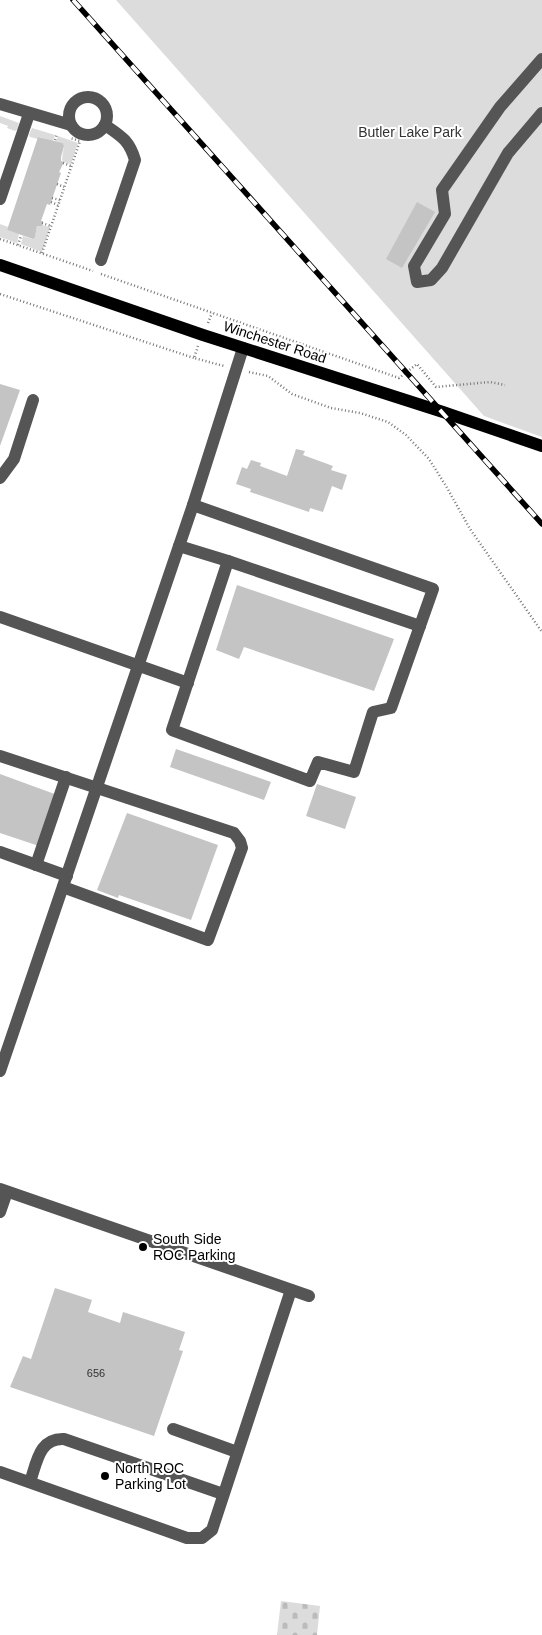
<svg xmlns="http://www.w3.org/2000/svg" width="542" height="1635" viewBox="0 0 542 1635" font-family="Arial,sans-serif">
<style>
.green{fill:#dcdcdc}
.cemetery{fill:url(#cemetery-stones)}
.building{fill:#c4c4c4}
.lines{fill:none;stroke-linecap:round;stroke-linejoin:round}
.path{stroke:#777;stroke-width:2.5;stroke-dasharray:1 2.5;stroke-linecap:butt}
.minor{stroke:#555;stroke-width:12}
.major{stroke:#000;stroke-width:12}
.rail-casing{stroke:#000;stroke-width:5.5}
.rail{stroke:#fff;stroke-width:4;stroke-dasharray:11;stroke-linecap:butt}
.poi-dot{fill:#000;stroke:#fff;stroke-width:2}
.labels{text-anchor:middle;stroke-width:4;stroke-linejoin:round;paint-order:stroke}
.number-label{font-size:11px;fill:#313131}
.park-label{font-size:14px;fill:#333;stroke:#fff}
.street-label{font-size:14px;fill:#000;stroke:#fff}
.poi-label{font-size:14px;fill:#000;stroke:#fff;text-anchor:start}
</style>
<defs>
<pattern id="cemetery-stones" width="16" height="16" patternUnits="userSpaceOnUse" patternTransform="scale(1.25)"><rect width="16" height="16" fill="#dcdcdc"/><path d="M2 7V4a2 2 0 0 1 4 0v3zM10 15v-3a2 2 0 0 1 4 0v3z" fill="#bbb"/></pattern>
</defs>
<rect width="100%" height="100%" fill="#fff"/>
<g class="green">
<polygon points="116,0 542,0 542,437 484,416"/>
<polygon points="0,116 19,123 17,130 15,131 7,128 8,126 0,123"/>
<polygon points="32,128 55,135 53,141 39,137 38,139 30,137 29,135"/>
<polygon points="58,136 78,143 71,164 63,162 62,159 64,146 63,143 56,141"/>
<polygon points="0,224 8,227 7,230 19,234 17,243 0,237"/>
<polygon points="42,225 50,227 42,252 21,244 23,236 32,239 35,236 37,226"/>
</g>
<polygon class="cemetery" points="281,1601 320,1606 317,1635 277,1635"/>
<g class="building">
<polygon points="38,137 63,143 64,146 61,157 61,161 64,162 59,172 61,173 50,205 47,204 41,221 43,221 42,226 37,226 35,237 33,239 7,230"/>
<polygon points="417,202 435,212 402,268 386,259"/>
<polygon points="0,384 20,390 0,446"/>
<polygon points="296,449 305,451 303,455 333,466 331,470 347,475 342,490 332,486 323,512 310,508 309,512 250,492 251,489 236,484 242,467 247,469 251,460 261,463 260,466 287,476"/>
<polygon points="237,585 394,639 374,691 244,647 239,659 216,650"/>
<polygon points="176,749 271,782 264,800 170,767"/>
<polygon points="0,774 60,796 42,847 0,833"/>
<polygon points="317,784 356,797 345,829 306,816"/>
<polygon points="127,813 218,845 191,920 119,895 118,898 97,890"/>
<polygon points="55,1288 92,1300 88,1312 120,1323 123,1312 185,1332 179,1350 183,1351 154,1436 10,1387 23,1356 31,1359"/>
</g>
<g class="lines">
<g class="path">
<polyline points="55,140 57,134"/>
<polyline points="63,163 71,166"/>
<polyline points="57,184 64,187"/>
<polyline points="52,198 60,200"/>
<polyline points="51,202 58,205"/>
<polyline points="42,223 51,226"/>
<polyline points="0,239 93,271"/>
<polyline points="18,245 21,236"/>
<polyline points="42,253 80,141 70,138"/>
<polyline points="101,274 399,378 417,364 436,387 490,382 505,385"/>
<polyline points="0,294 194,358"/>
<polyline points="208,323 212,313"/>
<polyline points="198,346 194,358 224,366"/>
<polyline points="249,372 268,376 292,394 331,408 360,413 388,422 406,435 429,459 446,486 470,529 542,632"/>
</g>
<g class="minor">
<polyline points="542,59 500,107 442,190 445,214 414,266 417,282 431,280 442,268 508,153 542,113"/>
<circle cx="88" cy="116" r="19"/>
<polyline points="0,104 71,125"/>
<polyline points="0,199 29,114"/>
<path d="M 101,260 L 135,160 C 129,140 121,136 105,125"/>
<polyline points="0,478 14,459 33,400"/>
<polyline points="193,505 433,589 391,708 373,712 354,772 318,762 310,781 172,730 228,561"/>
<polyline points="179,546 228,561 420,626"/>
<polyline points="0,617 188,683"/>
<polyline points="0,756 234,833 240,841 242,848 208,940 63,887"/>
<polyline points="0,852 67,876"/>
<polyline points="36,865 66,777"/>
<polyline points="0,1071 193,505 243,348"/>
<polyline points="0,1189 309,1296"/>
<polyline points="0,1212 7,1192"/>
<polyline points="173,1429 237,1452"/>
<polyline points="0,1472 187,1538 202,1538 212,1530 291,1290"/>
<path d="M 30,1482 C 37,1462 39,1438 64,1439 L 223,1494"/>
</g>
<polyline class="major" points="0,265 203,335 443,412 542,446"/>
<defs>
<polyline id="rail" points="73,0 542,524"/>
</defs>
<use href="#rail" class="rail-casing"/>
<use href="#rail" class="rail"/>
</g>
<g class="poi-dot">
<circle cx="143" cy="1247" r="5"/>
<circle cx="105" cy="1476" r="5"/>
</g>
<g class="labels">
<g class="number-label">
<text x="96" y="1377">656</text>
</g>
<g class="park-label">
<text x="410" y="137">Butler Lake Park</text>
</g>
<g class="street-label">
<text transform="translate(275 342) rotate(18)" y="5">Winchester Road</text>
</g>
<g class="poi-label">
<text x="153" y="1244">South Side<tspan x="153" dy="16">ROC Parking</tspan></text>
<text x="115" y="1473">North ROC<tspan x="115" dy="16">Parking Lot</tspan></text>
</g>
</g>
</svg>
